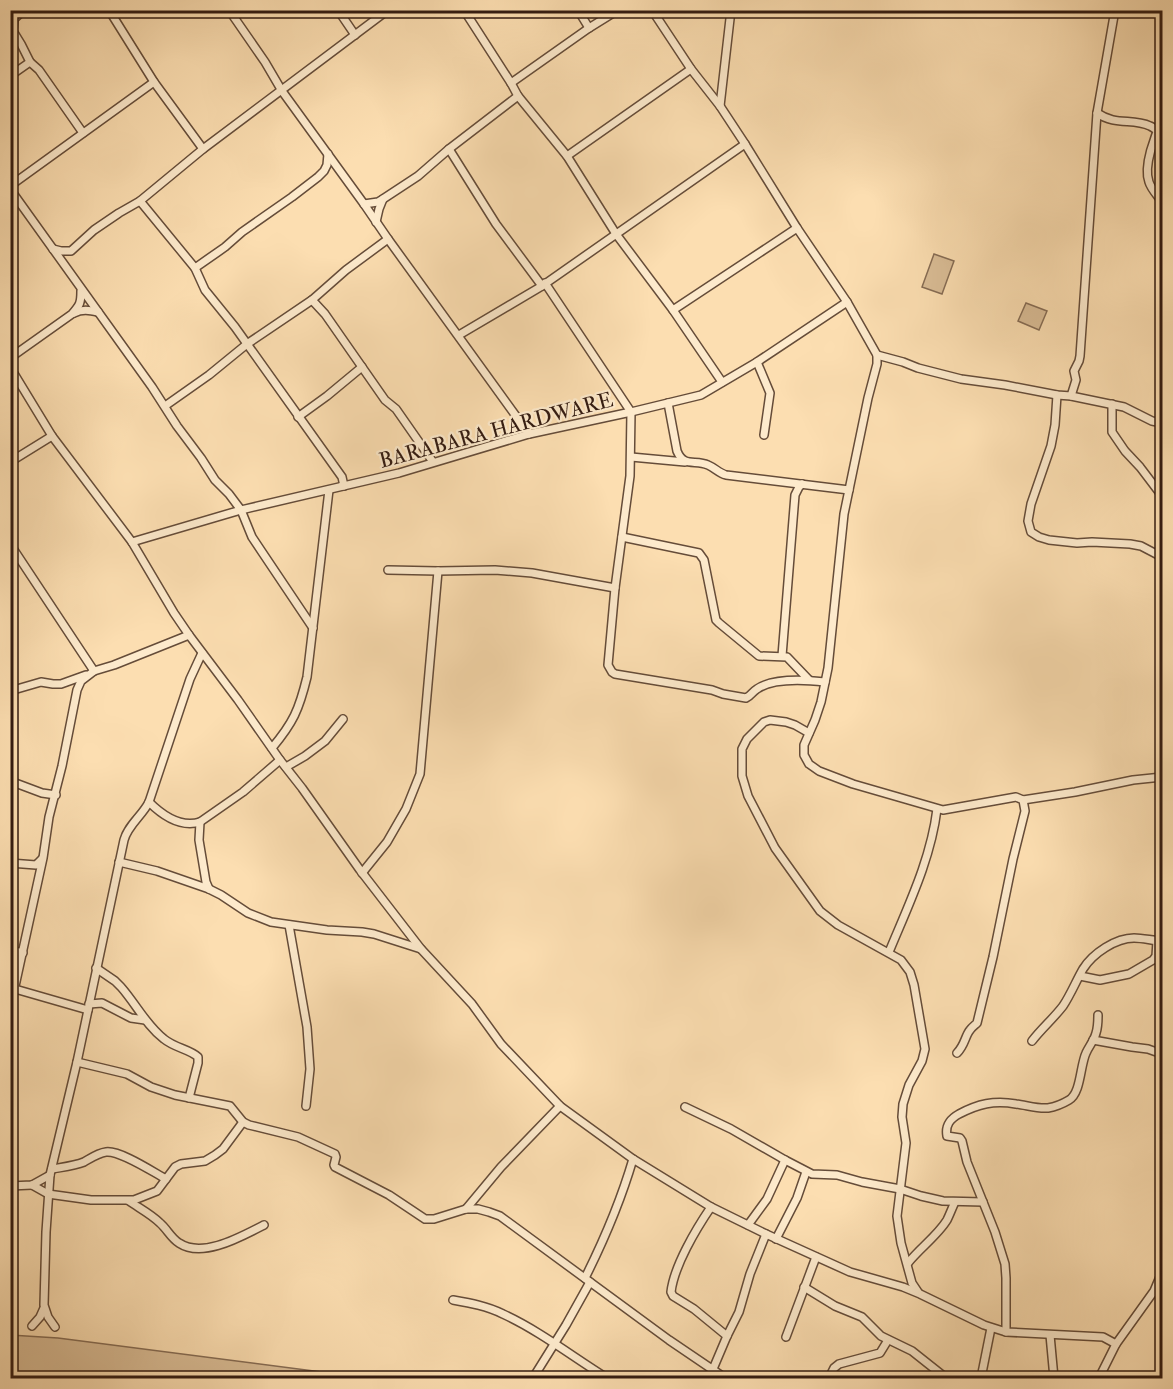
<svg xmlns="http://www.w3.org/2000/svg" width="1173" height="1389" viewBox="0 0 1173 1389" font-family="'IM FELL Double Pica',serif">
<style>
.green{fill:#dabd96;stroke:#866c54;stroke-width:1.5}
.lines{fill:none;stroke-linecap:round;stroke-linejoin:round}
.minor-casing{stroke:#654c39;stroke-width:10}
.minor{stroke:#fdeacc;stroke-width:7}
.labels{text-anchor:middle;stroke-width:4.5;stroke-linejoin:round;paint-order:stroke}
.street-label{font-size:21px;fill:#331b11;stroke:#fdeacc}
</style>
<rect width="100%" height="100%" fill="#fcdeb1"/>
<filter id="stains"><feTurbulence type="fractalNoise" baseFrequency=".00333" numOctaves="4"/><feColorMatrix values="0 0 0 0 .2 0 0 0 0 .09 0 0 0 0 .02 0 0 0 .5 -.17"/></filter>
<radialGradient id="worn" r=".72"><stop offset=".6" stop-color="#630" stop-opacity="0"/><stop offset="1" stop-color="#630" stop-opacity=".3"/></radialGradient>
<g class="green">
<polygon points="934,254 954,261 942,294 922,287"/>
<polygon points="1026,303 1047,311 1039,330 1018,321"/>
<polygon points="10,1335 58,1338 368,1378 11,1378"/>
</g>
<g class="lines">
<defs>
<g id="minor">
<polyline points="109,10 154,82 203,149"/>
<polyline points="229,10 265,62 282,91 364,204 388,239 529,434"/>
<polyline points="338,10 355,35"/>
<polyline points="464,10 511,83 518,96 567,156 616,234 673,310 722,382"/>
<polyline points="578,10 589,28"/>
<path d="M 652,10 L 691,69 L 720,106 L 745,144 L 797,228 L 847,302 L 877,355 L 877,364 L 868,398 L 844,514 L 828,668 L 821,702 L 815,720 L 804,745 L 804,755 L 809,764 L 819,771 L 853,784 L 943,810 L 1016,797 L 1023,800 L 1025,811 L 1013,859 L 993,957 L 977,1023 C 975,1025 972,1027 970,1030 C 965,1036 965,1045 957,1053"/>
<polyline points="30,62 39,70 83,133"/>
<polyline points="10,76 30,62 21,44 13,31 14,19 24,10"/>
<polyline points="511,83 589,28 618,10"/>
<polyline points="720,106 731,10"/>
<path d="M 1097,113 C 1116,126 1132,118 1150,126 C 1155,128 1158,132 1162,135"/>
<path d="M 1162,121 C 1155,135 1143,166 1149,182 C 1151,189 1158,196 1162,202"/>
<polyline points="449,149 496,224 542,286"/>
<polyline points="567,156 691,69"/>
<polyline points="10,186 154,82"/>
<polyline points="10,189 152,387 177,426 201,458 215,480 229,494 241,510 252,537 262,552 313,628"/>
<polyline points="140,201 195,268 205,290 235,327 337,470 342,477 344,486 342,486"/>
<polyline points="364,204 378,202 383,199 418,176 449,149 518,96"/>
<polyline points="376,222 379,209 383,199"/>
<polyline points="53,249 61,251 71,251 94,230 119,213 140,201 203,149 388,10"/>
<polyline points="195,268 225,247 242,232 292,197 318,177 324,171 327,165 328,154"/>
<path d="M 545,283 L 631,412 L 630,476 L 615,588 L 608,665 L 612,672 L 615,674 L 712,690 L 723,694 L 746,698 C 751,696 752,692 757,689 C 773,678 807,680 825,682"/>
<polyline points="312,300 325,314 385,400 396,409 433,462"/>
<polyline points="673,310 797,228"/>
<path d="M 74,313 C 82,309 89,310 98,312"/>
<polyline points="459,335 542,286 745,144"/>
<polyline points="877,355 903,362 918,368 961,379 1005,385 1057,395 1071,396 1124,407 1152,421 1162,423"/>
<path d="M 10,358 L 72,314 C 80,305 81,303 81,291"/>
<polyline points="757,362 770,393 764,435"/>
<polyline points="10,367 52,436 132,542 174,613 189,635 238,700 280,760 302,788 360,870 421,949 472,1004 501,1044 560,1106 633,1159 711,1207 766,1234 850,1272 903,1287 920,1294 984,1325 1006,1332 1103,1337 1116,1344"/>
<polyline points="1057,395 1055,425 1051,446 1031,504 1028,521 1031,532 1039,537 1049,540 1077,543 1092,542 1130,544 1141,546 1162,557"/>
<polyline points="1071,396 1076,380 1074,371 1079,361 1080,356 1097,113 1115,10"/>
<path d="M 668,403 L 677,451 C 684,468 695,459 708,465 C 715,468 719,473 726,475 L 849,490"/>
<polyline points="1112,404 1112,432 1125,451 1140,467 1162,496"/>
<polyline points="165,406 209,375 247,344 312,300 346,270 388,239"/>
<polyline points="298,417 327,396 362,367"/>
<polyline points="631,457 685,462"/>
<polyline points="10,462 52,436"/>
<polyline points="622,537 699,553 704,560 716,620 719,623 759,656 787,657 809,680"/>
<polyline points="132,542 241,510 399,473 529,434 631,412 701,395 757,362 847,302"/>
<polyline points="10,544 94,671"/>
<polyline points="388,570 438,571 495,570 532,573 615,588"/>
<polyline points="782,656 795,495 799,487 802,484"/>
<polyline points="10,691 41,682 53,684 61,684 86,675"/>
<polyline points="809,733 795,725 786,722 770,720 764,722 747,739 742,749 742,776 748,796 775,848 820,911 838,925 901,960 910,972 914,985 925,1049 922,1061 909,1085 903,1104 902,1117 906,1143 897,1216 901,1243 912,1283 918,1292"/>
<path d="M 272,748 C 293,723 299,710 307,677 L 329,490"/>
<polyline points="286,767 305,756 325,741 343,719"/>
<polyline points="10,781 42,793 56,795"/>
<polyline points="1023,800 1075,792 1133,780 1162,777"/>
<path d="M 149,802 C 162,815 180,828 200,822 L 243,792 L 280,760"/>
<polyline points="200,822 199,840 206,882 209,889"/>
<polyline points="119,862 157,871 209,889 221,895 248,913 271,922 327,930 362,932 374,934 421,949"/>
<polyline points="10,863 36,865 42,859"/>
<polyline points="362,873 387,842 406,809 420,774 438,571"/>
<polyline points="289,925 307,1027 310,1069 306,1106"/>
<polyline points="10,950 23,953"/>
<path d="M 889,952 C 908,906 931,859 937,809"/>
<path d="M 96,968 L 115,981 L 121,987 C 136,1004 146,1025 164,1039 C 175,1048 189,1049 198,1057 L 198,1063 L 189,1098"/>
<polyline points="1080,976 1100,980 1129,974 1153,960 1156,956 1157,941"/>
<polyline points="15,989 88,1010"/>
<polyline points="89,1004 102,1003 131,1018 145,1020"/>
<polyline points="10,1009 43,858 49,817 62,766 77,690 81,681 94,671 114,665 189,635"/>
<polyline points="1093,1040 1132,1047 1148,1049 1162,1054"/>
<path d="M 1032,1041 C 1042,1028 1053,1019 1063,1006 C 1071,994 1076,981 1083,969 C 1093,953 1116,938 1134,938 C 1144,938 1153,941 1162,941"/>
<polyline points="77,1062 127,1074 151,1087 175,1095 230,1106 243,1122 249,1125 298,1137 335,1154 336,1157 334,1165 335,1167 389,1195 425,1219 434,1219 466,1209 478,1209 489,1212 500,1216 669,1340 725,1378"/>
<polyline points="685,1107 731,1129 785,1160 812,1174 837,1175 862,1182 900,1189 921,1196 943,1201 983,1202"/>
<path d="M 52,1169 C 63,1167 74,1166 84,1162 C 91,1158 98,1153 106,1152 C 120,1150 153,1172 166,1179"/>
<polyline points="32,1185 48,1194 91,1200 134,1200 157,1191 175,1167 181,1164 205,1161 215,1155 223,1149 243,1122"/>
<polyline points="10,1186 32,1185 50,1175"/>
<path d="M 129,1201 C 139,1208 151,1214 160,1223 C 167,1229 171,1238 179,1243 C 203,1259 242,1236 264,1225"/>
<path d="M 711,1207 C 696,1229 674,1266 671,1292 L 673,1296 L 694,1309 L 727,1336"/>
<polyline points="466,1209 501,1167 560,1106"/>
<polyline points="748,1225 767,1199 785,1160"/>
<polyline points="776,1239 797,1198 806,1172"/>
<path d="M 908,1263 C 919,1249 938,1235 947,1220 C 950,1214 952,1208 955,1202"/>
<path d="M 585,1278 C 604,1240 621,1200 633,1159"/>
<polyline points="804,1287 835,1306 862,1317 881,1336 912,1351 946,1378"/>
<path d="M 453,1300 C 470,1303 487,1306 503,1314 C 540,1331 573,1357 607,1378"/>
<polyline points="32,1326 40,1317 44,1308"/>
<path d="M 55,1327 L 48,1317 L 44,1305 L 46,1232 L 50,1175 L 77,1062 L 124,840 C 128,825 142,816 149,802 L 190,679 L 202,653"/>
<path d="M 1006,1332 L 1006,1278 L 1005,1264 L 995,1232 L 967,1162 L 962,1141 L 960,1138 L 947,1136 C 945,1125 950,1119 959,1114 C 978,1104 994,1100 1016,1104 C 1026,1105 1037,1109 1048,1108 C 1054,1107 1064,1103 1069,1100 C 1081,1093 1080,1066 1086,1053 C 1089,1046 1094,1041 1096,1033 C 1098,1027 1098,1021 1098,1015"/>
<polyline points="1050,1335 1054,1378"/>
<polyline points="786,1337 816,1257"/>
<polyline points="713,1369 727,1336 739,1312 750,1274 766,1234"/>
<polyline points="533,1378 566,1325 590,1282"/>
<polyline points="829,1378 834,1368 839,1364 880,1353 888,1340"/>
<polyline points="981,1378 991,1328"/>
<polyline points="1099,1378 1116,1344 1154,1291 1162,1272"/>
</g>
</defs>
<use href="#minor" class="minor-casing"/>
<use href="#minor" class="minor"/>
</g>
<g class="labels">
<g class="street-label">
<text transform="translate(496 430) rotate(-15)" y="7">BARABARA HARDWARE</text>
</g>
</g>
<rect width="1173" height="1389" fill="none" stroke="#fcdeb1" stroke-width="36"/>
<rect x="12" y="12" width="1149" height="1365" fill="none" stroke="#331b11" stroke-width="3"/>
<rect x="18" y="18" width="1137" height="1353" fill="none" stroke="#331b11" stroke-width="1.5"/>
<rect width="100%" height="100%" filter="url(#stains)"/>
<rect width="100%" height="100%" fill="url(#worn)"/>
</svg>
